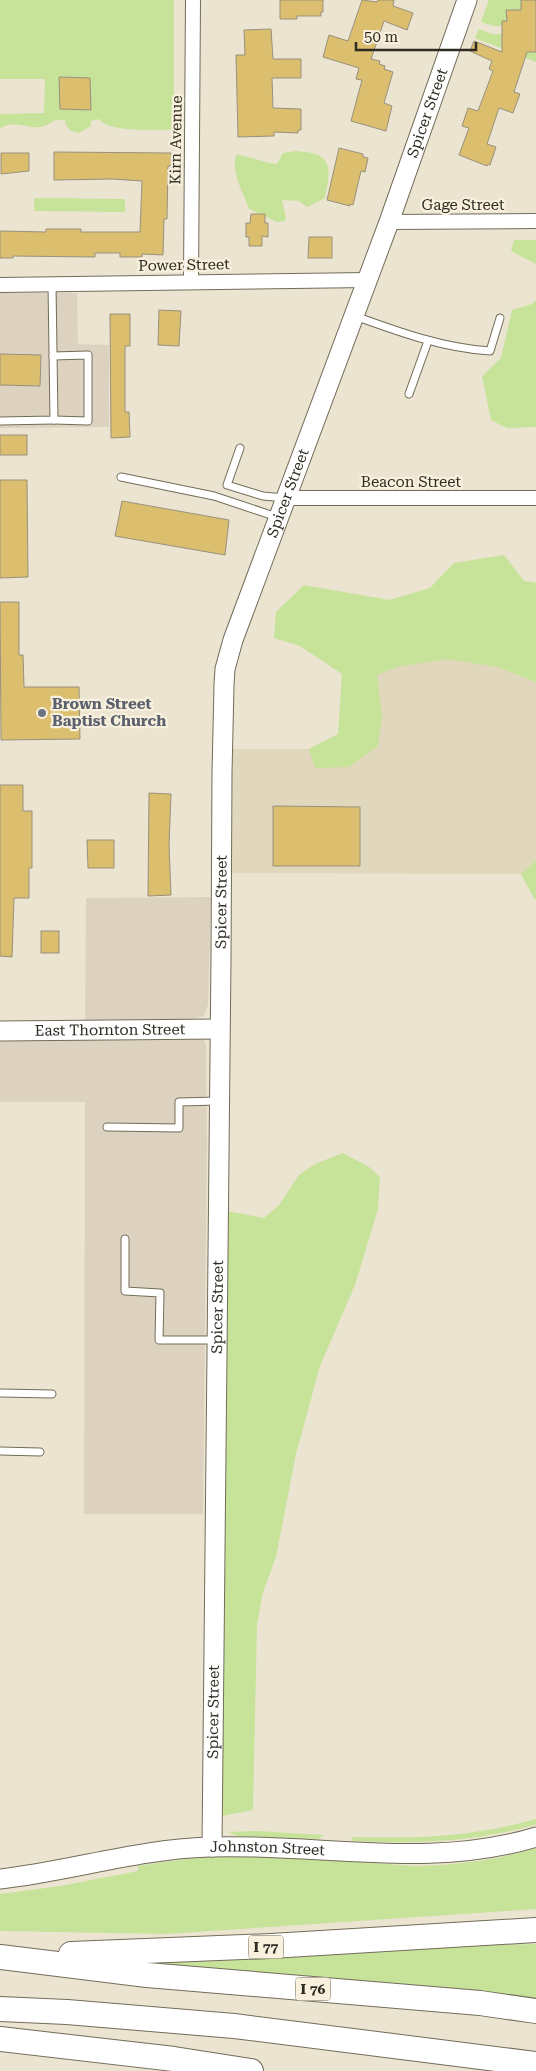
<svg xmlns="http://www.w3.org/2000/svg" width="536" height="2071" viewBox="0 0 536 2071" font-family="'Roboto Serif',serif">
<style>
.commercial{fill:#ddd2bf}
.built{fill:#e1d7bc}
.green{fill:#c6e399}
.building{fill:#dbbe6e;stroke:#98917e}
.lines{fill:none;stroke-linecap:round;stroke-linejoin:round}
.lane-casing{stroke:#736c5a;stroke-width:9}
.street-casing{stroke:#736c5a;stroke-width:16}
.secondary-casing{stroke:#736c5a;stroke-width:21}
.highway-casing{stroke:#736c5a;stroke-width:26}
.lane{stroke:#fff;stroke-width:7}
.street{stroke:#fff;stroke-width:14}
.secondary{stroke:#fff;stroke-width:19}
.highway{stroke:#fff;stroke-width:24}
.worship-dot{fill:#6b7280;stroke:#f9f1dd;stroke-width:2}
.labels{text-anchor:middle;stroke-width:4.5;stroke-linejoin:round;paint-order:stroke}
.shield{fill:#f9f1dd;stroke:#6b665b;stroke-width:1}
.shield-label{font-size:14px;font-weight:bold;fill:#2e2b23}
.street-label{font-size:15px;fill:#2e2b23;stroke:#f9f1dd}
.worship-label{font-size:15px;font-weight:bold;fill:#5b616d;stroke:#f9f1dd;text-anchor:start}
</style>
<rect width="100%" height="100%" fill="#ebe4d0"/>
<g class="commercial">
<polygon points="0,293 77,293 78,344 109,345 109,427 0,428"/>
<polygon points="211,897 208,1005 204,1016 193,1019 85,1020 86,898"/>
<polygon points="0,1038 202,1038 206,1043 207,1147 203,1514 84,1514 85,1102 0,1102"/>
</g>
<polygon class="built" points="536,645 536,860 521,874 230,873 231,749 364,749 365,646"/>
<g class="green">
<path d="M 0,0 L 174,0 L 174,129 C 159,131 107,132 99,119 L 91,121 L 91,126 L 79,133 L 71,131 L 65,124 L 66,121 C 49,117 54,125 40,127 C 24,129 18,119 0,128 L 0,114 L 44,113 L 45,79 L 0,79 Z"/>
<polygon points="489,0 521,0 521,10 507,10 507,21 502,21 502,26 493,26 481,22"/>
<polygon points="479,29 492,34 502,34 536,52 536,62 475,38"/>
<path d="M 296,151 C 303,152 314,152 320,156 C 334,165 327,185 325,198 L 307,207 L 299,201 L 282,200 L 286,218 L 285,221 L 277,222 L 249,209 C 243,192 231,173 236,155 C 250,156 263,163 277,164 L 283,153 Z"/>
<polygon points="34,198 125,199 125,212 34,211"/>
<polygon points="514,240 536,240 536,264 511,251"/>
<polygon points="536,300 536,427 507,428 491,420 482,376 501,358 512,310 532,304"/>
<polygon points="504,555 524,581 536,583 536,682 497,667 447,659 397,667 377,675 382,714 378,746 349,767 315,768 309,749 338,734 342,674 300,646 274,638 276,612 304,585 389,600 430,588 454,563"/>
<polygon points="536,860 536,899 535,900 521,874"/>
<polygon points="343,1153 369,1167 380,1177 378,1209 355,1285 320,1366 296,1454 276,1557 263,1592 257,1624 253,1810 222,1816 226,1211 264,1218 279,1205 299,1175 315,1164"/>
<path d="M 536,1819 L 536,1824 L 534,1825 C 473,1842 416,1844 353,1841 L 351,1837 C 417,1839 472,1837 536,1819 Z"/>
<polygon points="257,1831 324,1835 318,1839 238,1836 228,1832"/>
<path d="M 536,1848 L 536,1909 L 166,1934 L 0,1931 L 0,1894 L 61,1886 L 138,1871 L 138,1866 C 157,1863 176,1860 195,1858 C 269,1853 343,1862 417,1866 C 458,1865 497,1860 536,1848 Z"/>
<polygon points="536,1944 536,1999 131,1964 131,1962 222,1961 454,1946"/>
</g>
<g class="building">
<polygon points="280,0 323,0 323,12 321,12 321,16 297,16 297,19 280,19"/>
<polygon points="362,0 377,2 378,0 394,0 393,6 413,13 407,30 384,21 371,59 380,61 379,64 385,66 384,69 393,72 384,103 392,106 386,131 351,121 362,80 356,79 359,68 323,57 329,35 348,41"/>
<polygon points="521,0 536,0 536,52 527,52 514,92 520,94 513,113 499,108 487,144 496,147 490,165 488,164 487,166 459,155 469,128 462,126 468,108 478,111 493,71 489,69 492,61 470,51 474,41 502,52 502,21 507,21 506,10 521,10"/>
<polygon points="271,29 273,59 301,59 301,78 272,78 273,108 301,109 301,130 298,130 298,133 274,132 274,136 238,137 236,55 245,55 244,30"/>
<polygon points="59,77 90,78 91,110 60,109"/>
<polygon points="339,148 363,154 363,157 368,158 365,172 361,171 353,205 350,204 350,206 327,200"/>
<polygon points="54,152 171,153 171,166 168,166 167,219 164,219 163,255 142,254 142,257 120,257 120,253 95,253 95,257 13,256 13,258 0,258 0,231 46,232 46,229 81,229 81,232 140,232 142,181 112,179 54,180"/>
<polygon points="1,153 29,153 29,171 1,174"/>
<polygon points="251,214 265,214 265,223 268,223 268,237 262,236 262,246 249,246 249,237 246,237 246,223 250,223"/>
<polygon points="309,237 332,237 332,258 308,258"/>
<polygon points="159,310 181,311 179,346 158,345"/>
<polygon points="110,314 130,314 130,346 125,346 125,412 129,412 130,437 111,438"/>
<polygon points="0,354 41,355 40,386 0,385"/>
<rect x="0" y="435" width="27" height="20"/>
<polygon points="0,480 27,480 28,577 0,578"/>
<polygon points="122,501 229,520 225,555 115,536"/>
<polygon points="0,602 19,602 19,655 23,655 24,687 79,687 80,739 1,740"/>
<polygon points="0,785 23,785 23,811 32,811 32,868 29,868 29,898 14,898 12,957 0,956"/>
<polygon points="149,793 171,794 169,845 171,895 148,896"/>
<polygon points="273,806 360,807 360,866 273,866"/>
<polygon points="87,840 114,840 114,868 88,868"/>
<rect x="41" y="931" width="18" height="22"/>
</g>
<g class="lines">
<defs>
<g id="lane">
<path d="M 355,316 C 399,332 443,348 490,351 L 500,318"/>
<polyline points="53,356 88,355 88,421 54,420"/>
<polyline points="409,394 428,341"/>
<polyline points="0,421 54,420 52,284"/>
<polyline points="240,448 227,485 263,496 285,498"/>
<polyline points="121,477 214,496 277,517"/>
<polyline points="107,1127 179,1128 179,1102 218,1101"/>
<polyline points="125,1239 125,1291 160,1293 159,1340 216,1340"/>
<polyline points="0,1393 52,1394"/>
<polyline points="0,1451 40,1452"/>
</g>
<g id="street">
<polyline points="389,222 536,221"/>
<polyline points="191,281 193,0"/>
<polyline points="0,285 368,280"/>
<polyline points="286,498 536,498"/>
</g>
<g id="secondary">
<path id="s1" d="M 0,1031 L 219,1029"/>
<path id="s2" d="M 212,1847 L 221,958 L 222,773 L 224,685 L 225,669 L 233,640 L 389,222 L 467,0"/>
<path id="s3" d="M 0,1879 C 70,1871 139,1849 209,1847 C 319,1843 429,1870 536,1837"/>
</g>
<g id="highway">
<polyline points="71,1954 271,1946 536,1930"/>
<polyline points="0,1957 147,1975 480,2003 536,2011"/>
<polyline points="0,2009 67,2012 234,2026 536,2064"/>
<polyline points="0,2039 174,2059 251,2071"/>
</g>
</defs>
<use href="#lane" class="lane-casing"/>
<use href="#street" class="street-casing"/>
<use href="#secondary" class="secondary-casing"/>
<use href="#highway" class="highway-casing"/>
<use href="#lane" class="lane"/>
<use href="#street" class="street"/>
<use href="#secondary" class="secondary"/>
<use href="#highway" class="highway"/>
</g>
<circle class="worship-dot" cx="42" cy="713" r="5"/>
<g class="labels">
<g class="shield">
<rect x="248.5" y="1935.5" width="35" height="23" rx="4"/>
<rect x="295.5" y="1977.5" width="35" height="23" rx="4"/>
</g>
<g class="shield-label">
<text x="266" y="1952">I 77</text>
<text x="313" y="1994">I 76</text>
</g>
<g class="street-label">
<text dy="5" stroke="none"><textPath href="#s2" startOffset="1770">Spicer Street</textPath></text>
<text transform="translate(176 140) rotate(-89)" y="5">Kirn Avenue</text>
<text x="463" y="210">Gage Street</text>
<text transform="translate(184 265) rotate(-1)" y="5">Power Street</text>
<text x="411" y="487">Beacon Street</text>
<text dy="5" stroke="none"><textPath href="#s2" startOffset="1365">Spicer Street</textPath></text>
<text dy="5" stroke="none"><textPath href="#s2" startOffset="945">Spicer Street</textPath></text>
<text dy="5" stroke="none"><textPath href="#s1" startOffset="110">East Thornton Street</textPath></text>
<text dy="5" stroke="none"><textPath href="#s2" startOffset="540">Spicer Street</textPath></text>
<text dy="5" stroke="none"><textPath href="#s2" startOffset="135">Spicer Street</textPath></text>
<text dy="5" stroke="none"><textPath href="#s3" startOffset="270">Johnston Street</textPath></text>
</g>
<g class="worship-label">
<text x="52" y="709">Brown Street<tspan x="52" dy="17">Baptist Church</tspan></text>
</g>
</g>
<path d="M356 42v8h120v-8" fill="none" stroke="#2e2b23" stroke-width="2.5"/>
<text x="364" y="42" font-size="15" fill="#2e2b23" stroke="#f9f1dd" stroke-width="4" paint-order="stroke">50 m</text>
</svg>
